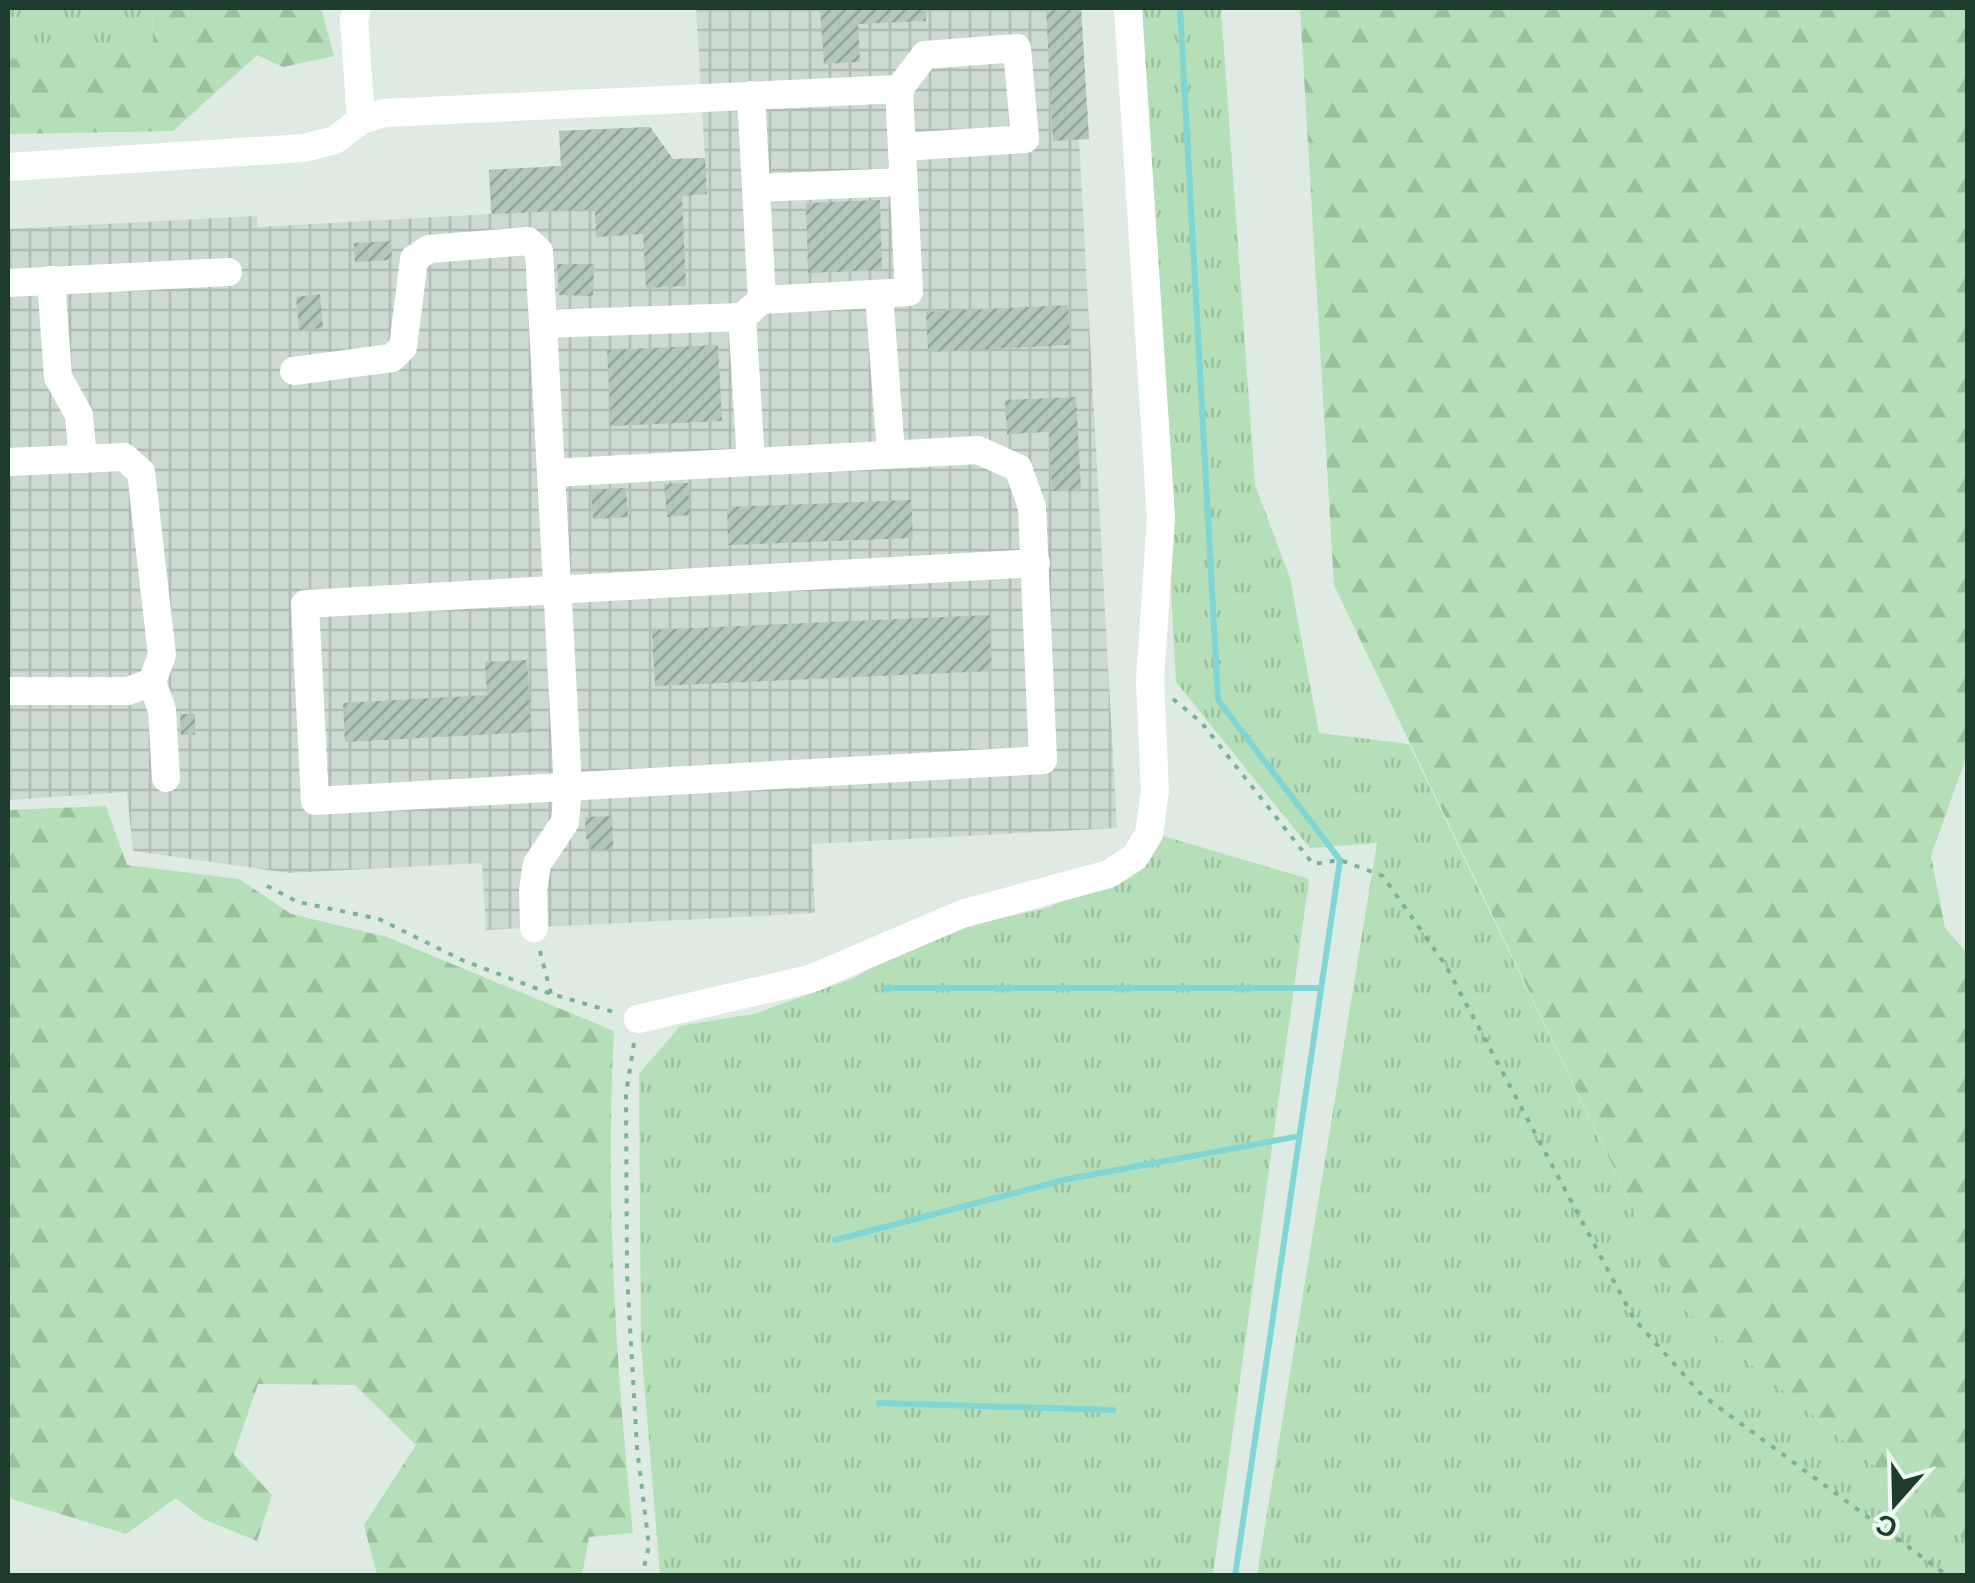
<svg xmlns="http://www.w3.org/2000/svg" width="1975" height="1583" viewBox="0 0 1975 1583" font-family="'Work Sans',sans-serif">
<style>
.industrial{fill:url(#industrial-grid)}
.grass{fill:url(#grass-tufts)}
.forest{fill:url(#forest-firs)}
.lines{fill:none;stroke-linecap:round;stroke-linejoin:round}
.stream{stroke:#80d6d4;stroke-width:6}
.building{fill:url(#building-hatch)}
.path{stroke:#7bb297;stroke-width:4;stroke-dasharray:5 8;stroke-linecap:butt}
.minor{stroke:#fff;stroke-width:28}
</style>
<defs>
<pattern id="industrial-grid" width="8" height="8" patternUnits="userSpaceOnUse" patternTransform="scale(2.5)"><rect width="8" height="8" fill="#ccdbd1"/><path d="M0 4h8M4 0v8" fill="none" stroke="#afbdb4"/></pattern>
<pattern id="grass-tufts" width="24" height="20" patternUnits="userSpaceOnUse" patternTransform="scale(2.5)"><rect width="24" height="20" fill="#b4dfb8"/><path d="M3 7l-1-3M5 7V3M7 7l1-3M15 17l-1-3M17 17v-4M19 17l1-3" fill="none" stroke="#9ac09e"/></pattern>
<pattern id="forest-firs" width="22" height="20" patternUnits="userSpaceOnUse" patternTransform="scale(2.5)"><rect width="22" height="20" fill="#b4dfb8"/><path d="M5 1l3.5 6h-7zM16 11l3.5 6h-7z" fill="#9ac09e"/></pattern>
<pattern id="building-hatch" width="6" height="6" patternUnits="userSpaceOnUse" patternTransform="scale(2.5)"><rect width="6" height="6" fill="#b3c6bb"/><path d="M-1 1l2-2M0 6l6-6M5 7l2-2" fill="none" stroke="#91a298"/></pattern>
</defs>
<rect width="100%" height="100%" fill="#deebe3"/>
<polygon class="industrial" points="696,8 1081,8 1089,139 1079,140 1117,828 812,844 815,913 486,930 482,863 289,873 133,851 127,792 8,800 8,229 257,216 258,227 491,214 489,170 561,166 559,131 650,127 673,159 705,158"/>
<g class="grass">
<polygon points="8,8 152,8 153,44 8,60"/>
<polygon points="1139,8 1221,8 1255,485 1290,578 1319,733 1409,744 1680,1306 1967,1542 1967,1575 1257,1575 1377,843 1310,848 1176,682"/>
<polygon points="1163,836 1309,879 1213,1575 660,1575 641,1343 639,1074 680,1026 754,1014 854,978 919,937 1047,908 1120,873"/>
</g>
<g class="forest">
<polygon points="152,8 321,8 334,56 283,67 257,55 173,131 8,134 8,60 153,44"/>
<polygon points="1300,8 1967,8 1968,752 1931,856 1945,928 1967,953 1967,1542 1680,1306 1334,585"/>
<path d="M 106,806 L 127,865 L 239,879 L 291,914 L 387,937 L 614,1031 C 605,1202 616,1364 633,1533 L 589,1537 L 582,1575 L 377,1575 L 364,1525 L 416,1445 L 355,1385 L 258,1384 L 234,1454 L 272,1495 L 257,1541 L 203,1519 L 176,1498 L 126,1534 L 8,1498 L 8,810 Z"/>
</g>
<g class="lines">
<g class="stream">
<polyline points="1180,8 1218,700 1340,860 1235,1576"/>
<polyline points="885,988 1321,988"/>
<polyline points="835,1240 1068,1179 1300,1136"/>
<polyline points="879,1403 1113,1410"/>
</g>
</g>
<g class="building">
<polygon points="820,8 926,8 926,21 858,24 860,62 824,64"/>
<polygon points="1046,8 1081,8 1089,139 1053,141"/>
<polygon points="650,127 673,159 705,158 707,194 682,196 686,286 646,288 643,234 596,237 595,209 492,214 489,170 561,166 559,131"/>
<polygon points="880,200 882,270 808,273 806,203"/>
<polygon points="391,241 392,260 355,262 354,243"/>
<polygon points="557,264 594,264 593,296 559,295"/>
<polygon points="320,294 323,328 299,330 296,297"/>
<polygon points="1068,305 1070,345 928,352 926,312"/>
<polygon points="718,345 722,421 611,426 607,350"/>
<polygon points="1076,397 1081,490 1052,491 1049,432 1007,434 1005,400"/>
<polygon points="688,483 690,515 667,517 664,484"/>
<polygon points="626,488 628,517 593,519 591,490"/>
<polygon points="911,500 913,538 728,545 727,507"/>
<polygon points="989,615 992,671 655,686 652,630"/>
<polygon points="527,660 531,732 345,742 343,703 487,695 485,662"/>
<polygon points="180,714 195,714 195,735 181,735"/>
<polygon points="612,816 613,849 591,850 590,839 586,839 585,817"/>
</g>
<g class="lines">
<g class="path">
<polyline points="1173,699 1201,722 1313,864 1340,860 1383,876 1446,966 1634,1319 1702,1395 1948,1576"/>
<polyline points="267,886 298,902 379,919 462,960 551,994 614,1012"/>
<polyline points="540,951 551,994"/>
<polyline points="634,1043 626,1094 627,1274 637,1448 649,1546 642,1576"/>
</g>
<g class="minor">
<polyline points="357,8 354,20 361,120"/>
<polyline points="899,89 925,55 1017,48 1025,139 902,147"/>
<polyline points="8,167 304,148 335,140 361,120 384,113 899,89 909,292 762,300"/>
<polyline points="756,188 903,182"/>
<polyline points="51,280 58,377 79,415 83,459"/>
<polyline points="8,283 228,272"/>
<polyline points="879,294 891,453"/>
<polyline points="543,324 742,317 762,300 751,95"/>
<polyline points="294,371 392,358 403,347 414,259 429,249 528,241 539,251 568,787 565,822 537,864 533,890 534,928"/>
<polyline points="8,462 124,457 141,472 162,655 152,682 128,691 8,691"/>
<polyline points="751,462 978,450 1018,468 1032,507 1043,760 315,801 305,604 1036,563"/>
<polyline points="551,473 751,462 742,317"/>
<polyline points="152,682 162,710 166,778"/>
<polyline points="638,1019 810,979 962,914 1109,874 1135,857 1149,834 1155,791 1150,680 1161,518 1128,8"/>
</g>
</g>
<rect width="1975" height="1583" fill="none" stroke="#1e3c2e" stroke-width="20"/>
<g transform="translate(1895 1503) rotate(200)" stroke="#eef8f1" stroke-width="8" paint-order="stroke">
<path d="M0-8L18 38L0 25L-18 38Z" fill="#1e3c2e"/>
<text y="-15" font-size="28" font-weight="bold" text-anchor="middle" fill="#1e3c2e">С</text>
</g>
</svg>
